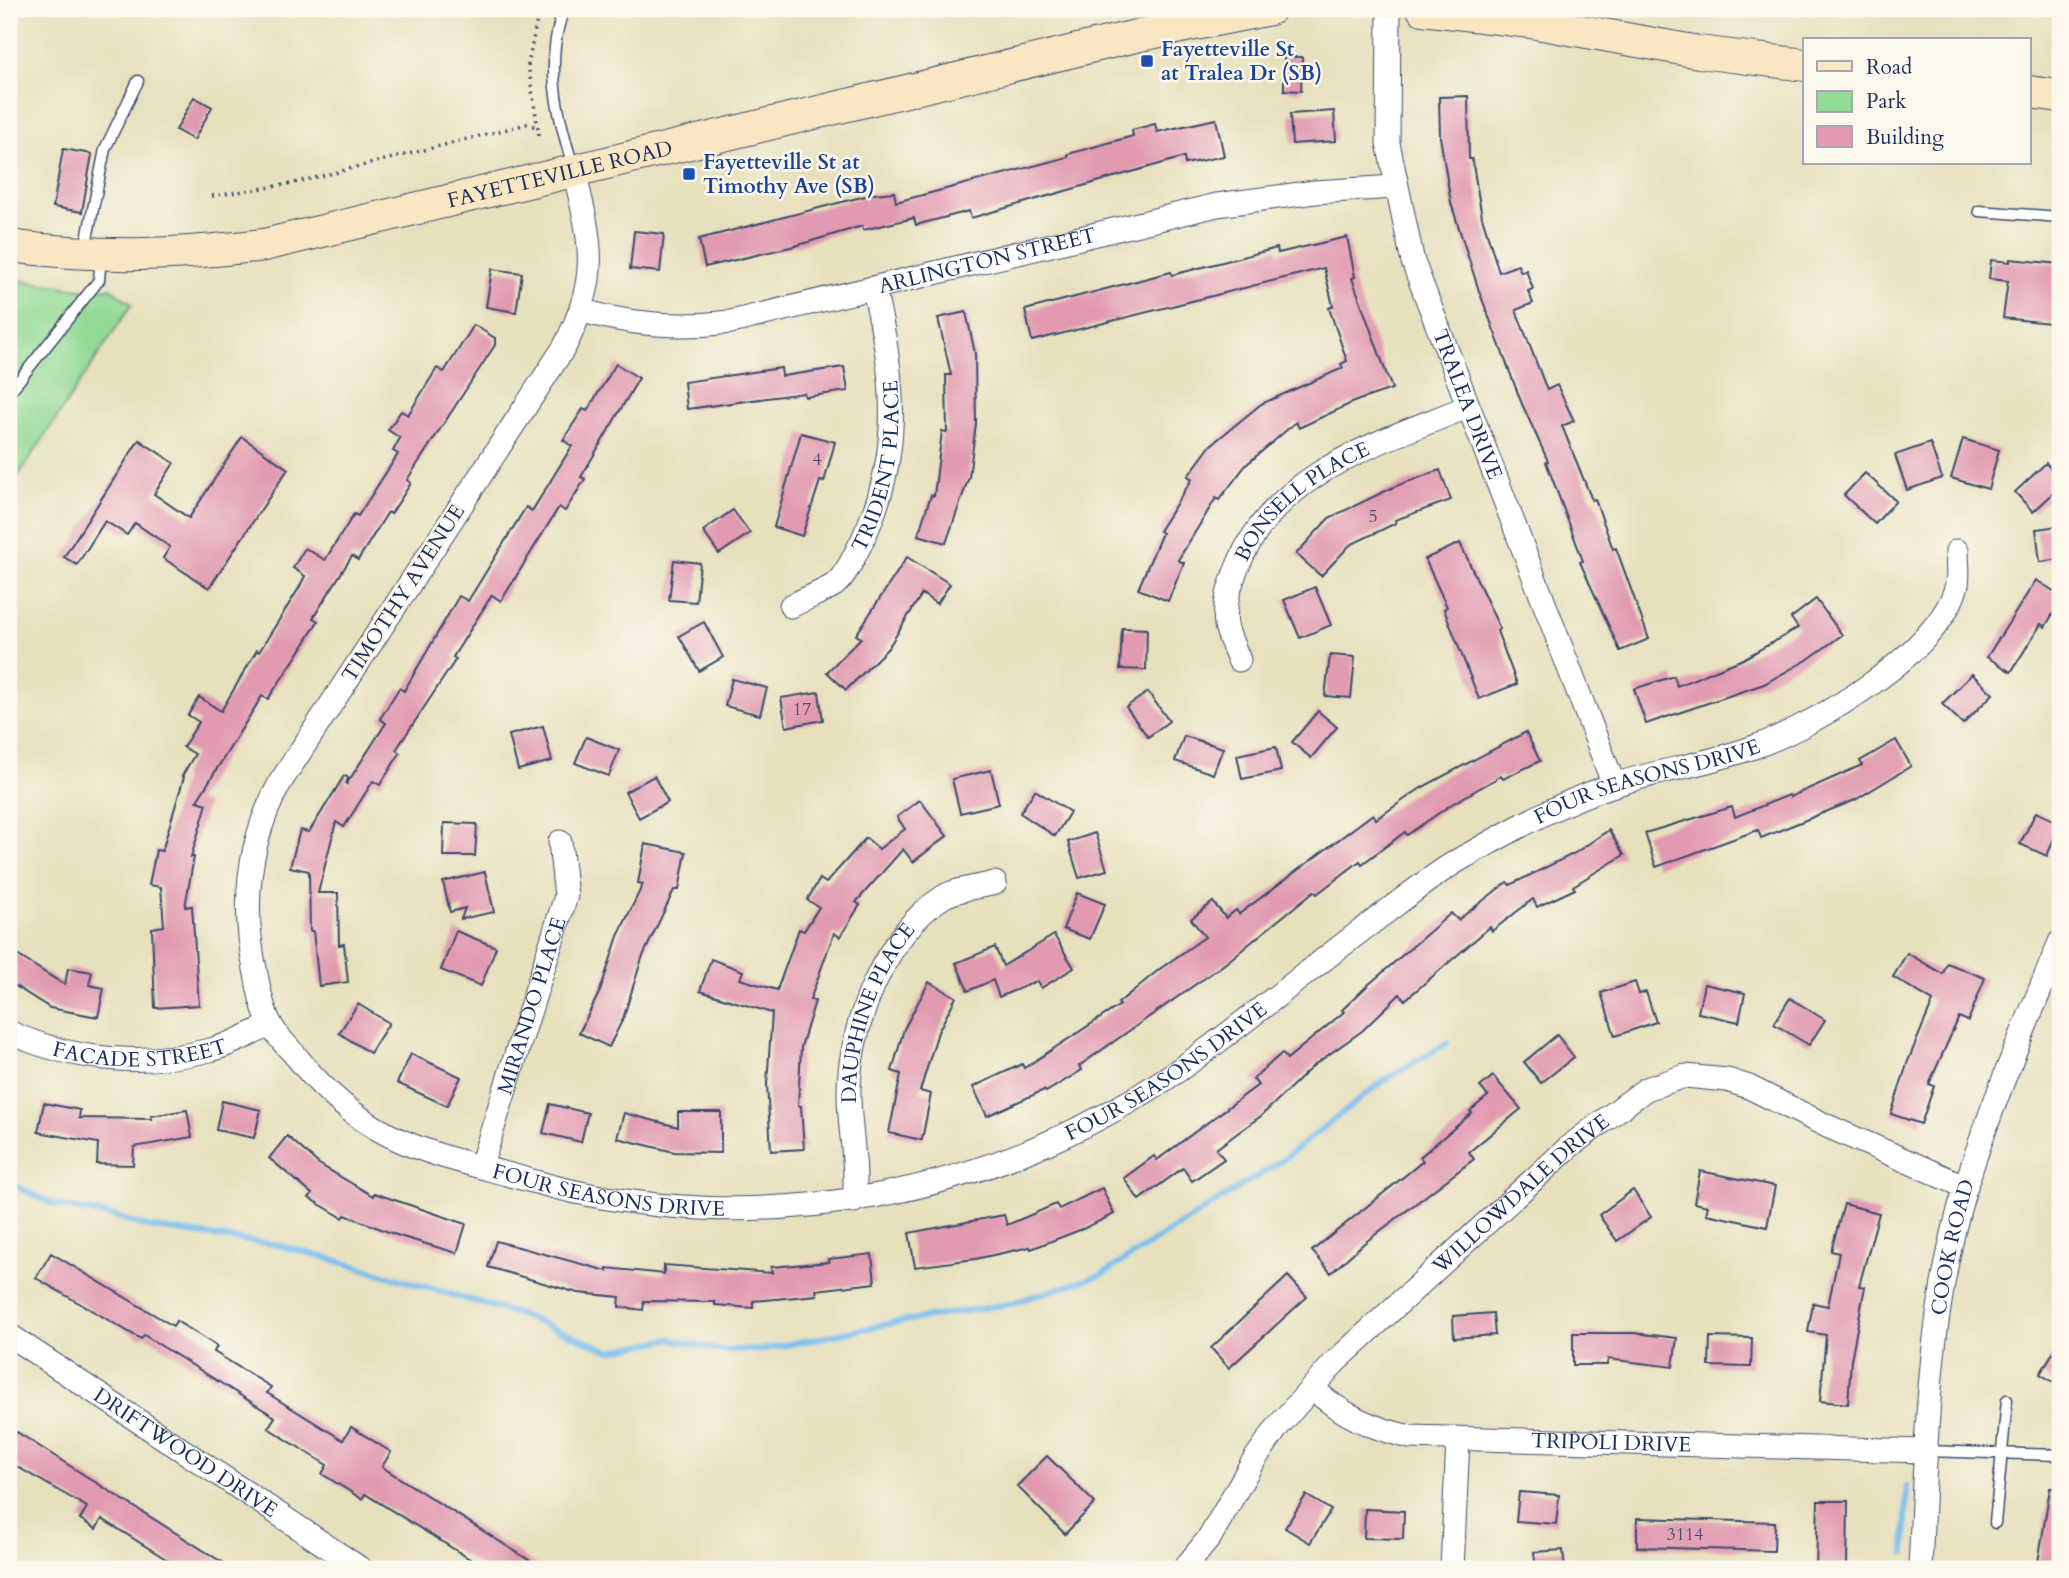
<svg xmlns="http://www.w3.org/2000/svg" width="2069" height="1578" viewBox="0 0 2069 1578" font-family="Cardo,serif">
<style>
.green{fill:#93da95;stroke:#57847a;stroke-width:2}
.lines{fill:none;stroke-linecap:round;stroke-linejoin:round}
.stream{stroke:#77bdee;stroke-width:6}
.building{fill:#e19ab0}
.lane-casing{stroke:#3a4a6c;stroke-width:13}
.street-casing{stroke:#3a4a6c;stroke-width:25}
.secondary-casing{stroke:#3a4a6c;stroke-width:34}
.path{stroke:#3a4a6c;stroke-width:3.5;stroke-dasharray:2 5;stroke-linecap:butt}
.lane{stroke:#fff;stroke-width:10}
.street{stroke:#fff;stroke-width:23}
.secondary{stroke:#f9e7c3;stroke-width:32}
.transit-dot{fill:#1a4fb4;stroke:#fbf7ec;stroke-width:2.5}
.labels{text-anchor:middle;stroke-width:5;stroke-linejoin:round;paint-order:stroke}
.number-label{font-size:18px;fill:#4c4a72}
.transit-label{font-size:21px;font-weight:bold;fill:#164399;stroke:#fbf7ec;text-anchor:start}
.street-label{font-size:21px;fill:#1b2f5e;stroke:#fbf7ec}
</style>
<rect width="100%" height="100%" fill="#fbf7ec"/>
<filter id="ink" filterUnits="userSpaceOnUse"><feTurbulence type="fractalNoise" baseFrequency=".0143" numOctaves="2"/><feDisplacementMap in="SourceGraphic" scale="14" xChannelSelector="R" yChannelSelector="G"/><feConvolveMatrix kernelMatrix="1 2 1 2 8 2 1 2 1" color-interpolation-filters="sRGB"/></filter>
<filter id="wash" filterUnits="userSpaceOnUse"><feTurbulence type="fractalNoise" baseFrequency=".00686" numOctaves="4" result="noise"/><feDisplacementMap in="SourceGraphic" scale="28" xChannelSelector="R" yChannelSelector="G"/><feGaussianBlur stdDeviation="1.57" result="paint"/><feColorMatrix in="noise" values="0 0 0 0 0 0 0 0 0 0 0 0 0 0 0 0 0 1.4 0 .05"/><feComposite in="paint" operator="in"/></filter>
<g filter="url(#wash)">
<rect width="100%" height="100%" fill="#e7e0bd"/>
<polygon class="green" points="9,279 80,289 110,288 132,304 9,490"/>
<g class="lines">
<g class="stream">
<polyline points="9,1183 55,1205 117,1217 147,1227 277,1245 324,1257 521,1315 610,1351 670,1339 719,1350 761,1350 898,1322 1009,1304 1101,1275 1281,1161 1383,1081 1447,1043"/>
<polyline points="1905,1552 1907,1486"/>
</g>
</g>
<g id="blocks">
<g class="building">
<polygon points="1284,57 1302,57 1301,91 1284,90"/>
<polygon points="1468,96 1469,159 1472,159 1482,217 1499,272 1518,265 1521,272 1526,270 1533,289 1528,291 1533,303 1516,310 1547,390 1557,385 1574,421 1562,426 1592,500 1595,499 1613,549 1616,548 1649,639 1620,651 1580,562 1583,561 1546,462 1548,461 1522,404 1479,291 1451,203 1440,137 1439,97"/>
<polygon points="194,97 212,107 194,140 176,130"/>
<polygon points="1334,111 1336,141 1292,144 1290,114"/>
<polygon points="1216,119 1224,156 1185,164 1184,157 971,218 969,211 916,225 914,218 863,230 862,226 795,246 705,267 699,239 873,194 894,192 896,202 1068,157 1068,154 1133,136 1132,130 1155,124 1157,132"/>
<polygon points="63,149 92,154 82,212 53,207"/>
<polygon points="634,231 664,234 660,272 630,269"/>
<polygon points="1347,237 1355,277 1352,278 1392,389 1356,401 1299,428 1296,422 1246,465 1219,500 1216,498 1178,560 1184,563 1168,601 1138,589 1162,533 1159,531 1192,479 1188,476 1211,445 1261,404 1343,368 1341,364 1347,361 1329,308 1333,306 1324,268 1032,341 1025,310 1171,272 1172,275 1277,248 1278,253"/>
<polygon points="2010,259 2060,264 2059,324 2003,318 2008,281 1989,279 1991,260 2010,262"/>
<polygon points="492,269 522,273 516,312 486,307"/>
<polygon points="966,312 975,353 976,424 969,477 946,543 918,535 931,495 934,496 942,431 947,432 946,375 951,375 938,318"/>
<polygon points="474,325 495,338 495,345 407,480 411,483 391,514 388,512 358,560 352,556 313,618 318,621 298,654 268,699 262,696 197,801 207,804 191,857 194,857 185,907 192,906 199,1005 155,1008 152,928 164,926 161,887 149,885 156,850 162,851 184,777 182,776 195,754 183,747 199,722 188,715 199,697 221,711 257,650 259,652 299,588 305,576 293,568 305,548 325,560 354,514 358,516 398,454 393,451 400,438 388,430 401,411 408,415 437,368 444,372"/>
<polygon points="616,364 639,378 581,477 585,479 565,511 559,507 501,601 492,595 453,657 456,659 396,750 400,753 380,785 373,781 344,827 336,822 318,893 338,893 339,945 344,944 348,982 319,986 313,931 310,931 309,871 290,867 300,830 309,832 344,776 348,777 346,785 386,723 380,719 399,688 404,691 459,596 468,601 526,507 532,511 572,446 563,440 583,409 587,411"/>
<polygon points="844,367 848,391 805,397 804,393 687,409 684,382 781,368 782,376"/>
<polygon points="801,433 835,442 824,482 820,481 802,536 774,527"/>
<polygon points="242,437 288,469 209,588 163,558 170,547 135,523 127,535 105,521 77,565 64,557 139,440 174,463 154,494 189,518"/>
<polygon points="1963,439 1999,450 1988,489 1951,478"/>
<polygon points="1930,443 1942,478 1907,490 1895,455"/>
<polygon points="2046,463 2060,479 2060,487 2033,512 2015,492"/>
<polygon points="1440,470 1451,500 1395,520 1396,523 1350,545 1321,576 1296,554 1329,518 1396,486"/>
<polygon points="1865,473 1896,501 1875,524 1844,495"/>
<polygon points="733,510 750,533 719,554 703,531"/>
<polygon points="2060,526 2060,559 2040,562 2036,529"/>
<polygon points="1460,543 1500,629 1497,631 1517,684 1479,699 1444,609 1447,607 1425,559"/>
<polygon points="907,557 950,584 937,604 922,594 888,648 846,690 827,672 861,638 856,635"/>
<polygon points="674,560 700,563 696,602 669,600"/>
<polygon points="2036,580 2060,595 2060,602 2045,627 2041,624 2011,672 1987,657"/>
<polygon points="1315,587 1331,625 1300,638 1284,600"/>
<polygon points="1816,599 1842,635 1807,660 1764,684 1646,724 1634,689 1674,676 1677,686 1743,659 1798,628 1791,618"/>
<polygon points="704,622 723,657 699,671 679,636"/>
<polygon points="1122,628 1147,629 1146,670 1120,669"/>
<polygon points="1330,655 1355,657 1351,698 1325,696"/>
<polygon points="1972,674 1993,694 1963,724 1942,704"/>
<polygon points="732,679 767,688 760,715 725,706"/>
<polygon points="819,692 823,720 786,727 781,698"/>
<polygon points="1148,692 1169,721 1148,737 1126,707"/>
<polygon points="1318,711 1337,727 1311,758 1292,742"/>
<polygon points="543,726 552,761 518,770 509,735"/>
<polygon points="1526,732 1540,761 1503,779 1501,776 1452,804 1407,835 1405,832 1362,864 1360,861 1317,894 1314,891 1226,963 1079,1066 1082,1070 1046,1092 1044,1090 987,1116 973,1087 1022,1064 1024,1068 1120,1005 1118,1003 1161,968 1205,937 1191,919 1213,902 1226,918 1236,910 1239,914 1373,814 1376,819 1421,788"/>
<polygon points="1184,736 1223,748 1213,774 1175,761"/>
<polygon points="586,737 619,750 609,776 575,763"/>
<polygon points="1896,740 1911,766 1855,800 1761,838 1758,830 1656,867 1645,833 1732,807 1735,817 1789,795 1790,797 1862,765 1860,761"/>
<polygon points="1276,747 1281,771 1242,779 1237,755"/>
<polygon points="991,770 999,804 960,813 952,779"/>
<polygon points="654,776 668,802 639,818 625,792"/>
<polygon points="1035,790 1070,812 1055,836 1020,813"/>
<polygon points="920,800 947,836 913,862 903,849 856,902 860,905 840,937 834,933 810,1000 815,1001 801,1047 798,1106 801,1106 804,1149 771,1151 767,1084 772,1013 700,991 711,959 743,971 740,979 777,990 799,929 804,931 819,907 807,900 820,879 826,883 866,838 879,849 905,829 897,817"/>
<polygon points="2036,812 2060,823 2047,856 2020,844"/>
<polygon points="444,823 477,824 475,856 443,856"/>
<polygon points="1609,830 1624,855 1573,886 1575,889 1537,907 1533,899 1492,931 1490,927 1405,1000 1400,994 1362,1031 1314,1065 1261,1116 1216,1149 1224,1159 1192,1181 1183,1168 1139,1200 1124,1178 1154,1156 1157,1160 1258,1085 1253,1079 1282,1053 1287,1059 1344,1012 1342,1010 1367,986 1451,913 1458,920 1507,882 1510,885 1575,853"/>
<polygon points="1095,833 1107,870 1079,878 1068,842"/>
<polygon points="645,844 686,852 679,890 674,890 642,958 623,1019 609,1047 579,1033 600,991 618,936 643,884 638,883"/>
<polygon points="485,872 494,912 461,919 465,908 450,912 443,882"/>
<polygon points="1077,893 1105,904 1090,939 1063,929"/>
<polygon points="456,931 496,947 481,986 441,970"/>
<polygon points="1054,935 1074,968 1041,988 1037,981 999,997 993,980 968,991 956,963 995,947 1003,966"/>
<polygon points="14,953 65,985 68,968 92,972 89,985 104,988 98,1017 50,1008 9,982 9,962"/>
<polygon points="1907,953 1943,974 1947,963 1985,978 1968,1021 1959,1017 1929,1084 1934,1086 1921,1124 1891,1114 1908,1061 1933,1001 1893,977"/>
<polygon points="929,982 956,997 938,1032 920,1091 931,1094 922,1140 889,1133 901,1074 892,1071 904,1029"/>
<polygon points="1635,982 1639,994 1646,992 1656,1022 1615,1036 1601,993"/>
<polygon points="1704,984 1745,993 1739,1022 1698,1013"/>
<polygon points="1790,998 1825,1020 1809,1045 1774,1024"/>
<polygon points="358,1004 389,1023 370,1053 339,1033"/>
<polygon points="1557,1035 1574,1057 1541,1083 1524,1062"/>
<polygon points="411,1054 461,1077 447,1106 397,1083"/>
<polygon points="1493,1076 1521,1109 1469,1152 1474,1159 1363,1244 1331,1273 1312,1251 1423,1161 1420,1157 1472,1113 1470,1111 1488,1096 1480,1087"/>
<polygon points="222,1101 261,1110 254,1138 216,1130"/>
<polygon points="44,1103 80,1110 79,1118 152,1119 151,1116 187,1110 192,1137 134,1147 133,1165 97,1164 98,1143 38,1132"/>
<polygon points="550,1104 588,1113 581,1142 543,1133"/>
<polygon points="678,1112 721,1112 721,1153 674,1152 617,1138 624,1113 678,1127"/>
<polygon points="287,1136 319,1164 373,1196 374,1193 466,1224 457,1253 399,1236 345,1215 343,1218 309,1198 312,1194 269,1158"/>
<polygon points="1700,1171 1775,1186 1767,1227 1706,1214 1708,1206 1694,1203"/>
<polygon points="1102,1188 1114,1214 1085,1228 1031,1249 1030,1247 975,1259 915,1267 909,1233 1004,1215 1007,1225 1056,1204 1059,1209"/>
<polygon points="1633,1190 1651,1217 1617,1241 1599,1215"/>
<polygon points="1844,1204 1879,1213 1859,1286 1865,1287 1851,1360 1848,1404 1820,1401 1826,1335 1808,1332 1813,1303 1828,1306 1839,1253 1831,1251"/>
<polygon points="496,1241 607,1271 607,1268 664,1274 664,1265 772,1273 771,1267 829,1262 828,1259 872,1254 875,1283 816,1290 817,1295 753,1301 753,1308 715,1305 715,1302 644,1301 643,1310 619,1307 620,1297 578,1293 488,1267"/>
<polygon points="51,1253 173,1326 176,1321 217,1346 214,1352 271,1387 267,1393 343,1440 351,1427 391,1452 382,1467 543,1569 486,1569 365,1494 362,1499 322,1474 327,1465 268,1428 275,1417 144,1335 141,1339 36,1278"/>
<polygon points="1288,1276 1307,1297 1229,1368 1211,1348"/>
<polygon points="1493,1313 1495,1335 1454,1338 1453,1316"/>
<polygon points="1573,1333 1634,1333 1677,1338 1673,1367 1608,1359 1607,1365 1573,1365"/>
<polygon points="1710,1337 1752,1338 1751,1367 1709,1366"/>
<polygon points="2060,1341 2060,1386 2040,1374"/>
<polygon points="17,1432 117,1496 233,1569 182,1569 102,1519 96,1529 80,1519 87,1507 9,1462 9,1445"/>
<polygon points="1047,1456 1095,1503 1065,1534 1017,1486"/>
<polygon points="2050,1488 2060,1489 2060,1569 2037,1569"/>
<polygon points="1519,1492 1559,1495 1556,1524 1516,1521"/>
<polygon points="1306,1495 1331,1510 1310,1543 1285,1528"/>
<polygon points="1818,1501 1848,1501 1847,1569 1816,1569"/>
<polygon points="1365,1509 1404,1511 1403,1539 1364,1538"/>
<polygon points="1637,1518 1775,1522 1774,1551 1637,1547"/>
<polygon points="1563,1550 1565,1569 1536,1569 1534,1552"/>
</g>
</g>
</g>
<g filter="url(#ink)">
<use href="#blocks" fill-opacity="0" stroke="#3a4a6c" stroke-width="2"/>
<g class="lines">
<defs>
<g id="lane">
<path d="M 564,9 C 544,61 557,114 573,166"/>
<polyline points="1979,211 2060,217"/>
<polyline points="85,249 105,149 138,81"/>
<polyline points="9,393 99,280 101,256"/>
<polyline points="1924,1451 2060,1455"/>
<polyline points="1995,1523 2007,1400"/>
</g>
<g id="street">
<path id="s1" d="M 1389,9 L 1388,143 L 1413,262 L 1614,785"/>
<path id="s2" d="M 574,171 C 592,245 600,275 565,346 L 281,781 C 247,842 241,906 256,974 C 259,991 263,1012 272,1027 C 279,1039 291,1050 300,1061 C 369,1146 433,1153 532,1181 C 758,1245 1008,1196 1197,1057 C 1260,1011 1320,961 1382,915 C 1409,895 1435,873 1464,857 C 1511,831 1562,801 1614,785 C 1660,770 1708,764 1754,747 C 1814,726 1942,652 1957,584 C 1959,574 1957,561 1957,551"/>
<path id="s3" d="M 583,311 C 631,325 681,328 731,322 L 1217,205 L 1315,192 L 1395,187"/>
<path id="s4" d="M 791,606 C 804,599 821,593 834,585 C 846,576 853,558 860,545 C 903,459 896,379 874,290"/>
<path id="s5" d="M 1239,660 C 1235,649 1228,636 1226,625 C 1223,605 1230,585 1237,568 C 1275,471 1380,443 1467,407"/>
<path id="s6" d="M 9,1032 C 72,1061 143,1067 210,1050 C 231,1045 251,1033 271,1025"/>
<path id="s7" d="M 481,1166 L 566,896 L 560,842"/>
<path id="s8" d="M 854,1201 C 858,1166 849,1129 849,1094 C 848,1028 885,933 943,897 C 956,889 979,887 995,883"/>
<path id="s9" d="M 9,1335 L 361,1569"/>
<path id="s10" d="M 1312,1388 C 1342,1415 1371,1428 1410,1437 L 1924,1451"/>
<path id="s11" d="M 1184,1569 L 1210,1537 L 1252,1463 L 1279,1425 L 1334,1363 L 1570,1146 L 1646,1089 L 1685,1076 L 1727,1080 L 1749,1087 L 1827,1126 L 1966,1187"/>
<polyline points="1452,1569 1458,1440"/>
<path id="s12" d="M 1920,1569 C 1926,1440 1928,1310 1966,1185 C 1992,1102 2027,1022 2060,942"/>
</g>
<g id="secondary">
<polyline points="1423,9 1531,22 1699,52 1805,65"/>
<polyline points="2029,92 2060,96"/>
<path id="s13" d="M 9,246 C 101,258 172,256 264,245 L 1140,35 L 1270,9"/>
</g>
</defs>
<use href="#lane" class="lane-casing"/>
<use href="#street" class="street-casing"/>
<use href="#secondary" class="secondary-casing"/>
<g class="path">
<polyline points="539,9 528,65 539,135"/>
<polyline points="212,196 290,184 527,124 536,127"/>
</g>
<use href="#lane" class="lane"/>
<use href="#street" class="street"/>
<use href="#secondary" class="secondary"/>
</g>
</g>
<g class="transit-dot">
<rect x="1140" y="54" width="14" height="14" rx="3.5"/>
<rect x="682" y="167" width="14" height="14" rx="3.5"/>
</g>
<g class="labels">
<g class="number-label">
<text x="817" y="465">4</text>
<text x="1373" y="522">5</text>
<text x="802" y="715">17</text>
<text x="1685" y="1540">3114</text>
</g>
<g class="transit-label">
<text x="1161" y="56">Fayetteville St<tspan x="1161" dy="24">at Tralea Dr (SB)</tspan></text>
<text x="703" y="169">Fayetteville St at<tspan x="703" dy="24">Timothy Ave (SB)</tspan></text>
</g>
<g class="street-label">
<text dy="7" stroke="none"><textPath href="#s13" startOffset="560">FAYETTEVILLE ROAD</textPath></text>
<text dy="7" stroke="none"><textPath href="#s3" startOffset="413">ARLINGTON STREET</textPath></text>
<text dy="7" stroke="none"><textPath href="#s1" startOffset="408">TRALEA DRIVE</textPath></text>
<text dy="7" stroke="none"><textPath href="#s4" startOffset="178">TRIDENT PLACE</textPath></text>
<text dy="7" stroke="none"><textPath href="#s5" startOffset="192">BONSELL PLACE</textPath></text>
<text transform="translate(403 593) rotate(-57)" y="7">TIMOTHY AVENUE</text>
<text dy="7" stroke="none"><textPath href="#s2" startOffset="2499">FOUR SEASONS DRIVE</textPath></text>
<text dy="7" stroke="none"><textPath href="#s7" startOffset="168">MIRANDO PLACE</textPath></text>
<text dy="7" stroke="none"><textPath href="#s8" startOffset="194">DAUPHINE PLACE</textPath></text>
<text dy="7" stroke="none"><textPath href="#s6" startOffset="135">FACADE STREET</textPath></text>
<text dy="7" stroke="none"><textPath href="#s2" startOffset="1932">FOUR SEASONS DRIVE</textPath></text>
<text dy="7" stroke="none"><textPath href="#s2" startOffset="1344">FOUR SEASONS DRIVE</textPath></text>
<text dy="7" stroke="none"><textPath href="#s11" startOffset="508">WILLOWDALE DRIVE</textPath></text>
<text dy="7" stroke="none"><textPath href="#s12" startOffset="324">COOK ROAD</textPath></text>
<text dy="7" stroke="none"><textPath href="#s10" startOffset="312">TRIPOLI DRIVE</textPath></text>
<text dy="7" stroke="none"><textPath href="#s9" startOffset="212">DRIFTWOOD DRIVE</textPath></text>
</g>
</g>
<rect width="2069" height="1578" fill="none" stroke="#fbf7ec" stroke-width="35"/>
<rect x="1803" y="38" width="228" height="126" fill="#fbf7ec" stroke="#a1a7b3" stroke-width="2"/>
<rect x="1817" y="61" width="35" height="10" fill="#f9e7c3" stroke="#a1a7b3" stroke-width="2"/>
<text x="1866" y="74" font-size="21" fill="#1b2f5e">Road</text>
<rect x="1817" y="91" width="35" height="21" fill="#93da95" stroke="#a1a7b3" stroke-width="2"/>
<text x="1866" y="108" font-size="21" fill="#1b2f5e">Park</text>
<rect x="1817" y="126" width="35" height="21" fill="#e19ab0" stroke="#a1a7b3" stroke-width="2"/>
<text x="1866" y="144" font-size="21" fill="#1b2f5e">Building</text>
</svg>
